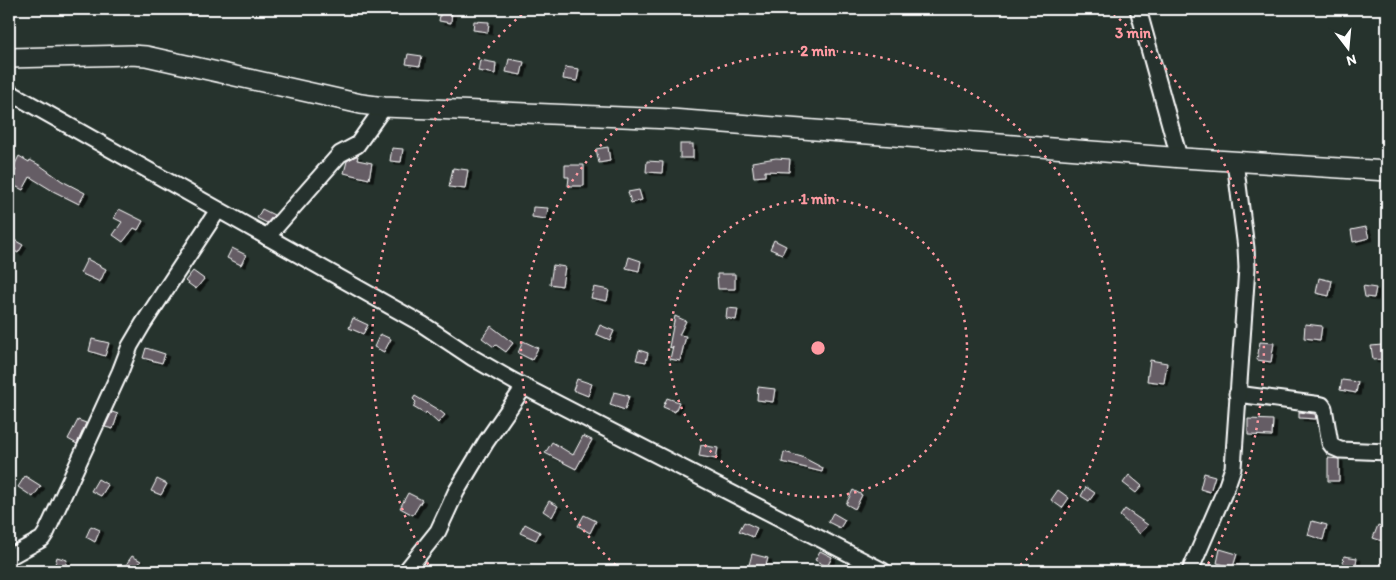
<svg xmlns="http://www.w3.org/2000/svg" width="1396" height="580" viewBox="0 0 1396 580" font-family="Itim,sans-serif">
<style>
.building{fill:#655d65;stroke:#fff;filter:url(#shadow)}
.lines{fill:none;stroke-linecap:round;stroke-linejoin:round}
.minor-casing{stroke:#fff;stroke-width:19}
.tertiary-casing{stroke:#fff;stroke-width:22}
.minor{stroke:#26332d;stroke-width:15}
.tertiary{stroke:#26332d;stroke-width:19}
.ring{fill:none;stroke:#ff9aa2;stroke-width:2.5;stroke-dasharray:2.5 5}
.centre{fill:#ff9aa2;stroke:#26332d;stroke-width:2.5}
.ring-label{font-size:15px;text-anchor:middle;font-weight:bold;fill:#ff9aa2;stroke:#26332d;stroke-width:4;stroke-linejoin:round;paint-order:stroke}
</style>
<defs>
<filter id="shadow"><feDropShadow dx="4" dy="2.5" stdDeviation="0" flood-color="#0009"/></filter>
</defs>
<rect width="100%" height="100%" fill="#26332d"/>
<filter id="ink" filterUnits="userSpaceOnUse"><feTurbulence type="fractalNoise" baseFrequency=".02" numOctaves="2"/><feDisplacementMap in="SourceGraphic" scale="10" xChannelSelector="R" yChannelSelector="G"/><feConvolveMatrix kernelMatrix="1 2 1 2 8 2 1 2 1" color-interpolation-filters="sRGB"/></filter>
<g filter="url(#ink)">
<g class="building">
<polygon points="441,9 452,10 451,23 439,21"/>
<polygon points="474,21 489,22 488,32 473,30"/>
<polygon points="408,54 422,56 420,66 406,64"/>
<polygon points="509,59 524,62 521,75 506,72"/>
<polygon points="480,60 496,63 495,74 478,71"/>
<polygon points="565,67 579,69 577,81 563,79"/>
<rect x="680" y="144" width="13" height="14"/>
<polygon points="608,147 610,161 599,163 596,149"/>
<polygon points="392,148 403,149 401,162 390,161"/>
<polygon points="19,156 29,162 30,160 41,166 62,181 85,193 79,204 53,191 30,177 23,190 9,183 16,170 13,168"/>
<polygon points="356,156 358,156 357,160 372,163 369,179 344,173 347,161"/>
<polygon points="776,158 790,159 789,172 765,171 765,176 754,177 752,162"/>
<polygon points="647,161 663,162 662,173 646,172"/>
<polygon points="565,165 584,165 584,186 568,186 569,177 565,177"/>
<polygon points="453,168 468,170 465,189 449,187"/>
<polygon points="639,190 642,200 631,203 628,192"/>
<polygon points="533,207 548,208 546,219 532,217"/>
<polygon points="119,209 143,221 138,230 134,228 123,242 113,235 122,222 114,218"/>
<polygon points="262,209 274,215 267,223 257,218"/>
<polygon points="1366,227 1369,238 1353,242 1351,230"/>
<polygon points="9,237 23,245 18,253 9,248"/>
<polygon points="774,240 786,246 782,254 770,249"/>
<polygon points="232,248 246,255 241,265 227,258"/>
<polygon points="629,257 641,261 639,271 626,268"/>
<polygon points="87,259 106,269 100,282 80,273"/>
<polygon points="553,265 565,267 562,286 550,284"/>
<polygon points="193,271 204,279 196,289 185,281"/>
<polygon points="717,274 735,274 735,289 718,289"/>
<polygon points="1319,278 1332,281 1329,296 1316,293"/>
<polygon points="1363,286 1376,288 1374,298 1365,297"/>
<polygon points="594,287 609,290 607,301 591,298"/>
<polygon points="727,308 738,309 736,320 726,318"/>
<polygon points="675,316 686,321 679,335 686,336 680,361 670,359 673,346 672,348 669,347"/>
<polygon points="353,318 368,325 363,334 349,328"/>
<polygon points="1305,324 1322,326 1320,340 1304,338"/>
<polygon points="600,325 614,331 610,340 596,334"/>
<polygon points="491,326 513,343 506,352 496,345 494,347 482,338"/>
<polygon points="380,334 391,339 384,352 374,347"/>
<polygon points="92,339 109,343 105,356 89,351"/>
<polygon points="523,341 538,348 532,360 518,353"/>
<polygon points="1260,342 1274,343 1271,362 1257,360"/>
<polygon points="1382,345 1383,359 1373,360 1371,346"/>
<polygon points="146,348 165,354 162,363 143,358"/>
<polygon points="639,350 648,353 646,362 636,360"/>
<polygon points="1150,360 1167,363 1164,383 1147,381"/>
<polygon points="577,379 592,384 588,396 573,390"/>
<polygon points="1342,380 1358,382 1356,393 1340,390"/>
<polygon points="758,387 775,389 773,402 757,400"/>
<polygon points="614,392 629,396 625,410 610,405"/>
<polygon points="415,396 440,411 445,415 438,423 426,412 425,414 413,407 416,402 413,399"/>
<polygon points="667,398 679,402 675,412 663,407"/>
<polygon points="112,412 118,414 113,429 105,427"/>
<polygon points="1299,412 1315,414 1316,419 1299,418"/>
<polygon points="1248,419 1273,420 1272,436 1248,435"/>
<polygon points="78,420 86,423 77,444 68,439"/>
<polygon points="583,436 592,440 576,469 545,453 552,442 573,455"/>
<polygon points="701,445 718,448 716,459 699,456"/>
<polygon points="784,452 802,457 823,468 822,472 782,462"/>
<polygon points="1328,458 1339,459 1339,481 1328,481"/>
<polygon points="1204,473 1215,476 1210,492 1200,489"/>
<polygon points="1129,475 1142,486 1136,493 1123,483"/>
<polygon points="25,476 41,486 33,497 18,487"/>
<polygon points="98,479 108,485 101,496 91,491"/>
<polygon points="157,479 167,484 161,495 151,491"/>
<polygon points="1086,487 1095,493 1089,501 1081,496"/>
<polygon points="853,490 862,495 855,509 846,504"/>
<polygon points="1058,490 1069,498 1062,508 1051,500"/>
<polygon points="408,493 422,500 413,515 400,508"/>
<polygon points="549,501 558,506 552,517 543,511"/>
<polygon points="1125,509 1148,525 1140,534 1120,516"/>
<polygon points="833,513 845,520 840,528 828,522"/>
<polygon points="584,515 596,521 590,533 578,526"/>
<polygon points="1312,521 1327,525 1323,540 1308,535"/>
<polygon points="744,522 757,528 753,537 739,531"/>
<polygon points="525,524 540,532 536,540 520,533"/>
<polygon points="1378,525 1387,528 1387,535 1385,542 1373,538"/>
<polygon points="91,526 100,530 95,542 86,537"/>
<polygon points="1220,549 1237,554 1233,567 1217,563"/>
<polygon points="820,551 832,557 827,567 815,560"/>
<polygon points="752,554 768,558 765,569 749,565"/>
<polygon points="132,556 141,561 134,571 125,566"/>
<polygon points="1344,556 1357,558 1355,571 1342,570"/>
<polygon points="57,557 67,560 64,571 53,571"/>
</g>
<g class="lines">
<defs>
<g id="minor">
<polyline points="1138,9 1179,157"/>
<polyline points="9,92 422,324 473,358 515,382 883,571"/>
<polyline points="267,237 340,154 357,145 384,107"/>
<polyline points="1237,394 1322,405 1324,408 1330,443 1333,447 1340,450 1387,452"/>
<polyline points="9,557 42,539 46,533 120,372 130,346 143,324 218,210"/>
<polyline points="406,571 438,531 456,492 486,442 524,387"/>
<polyline points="1190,571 1226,488 1233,468 1247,268 1246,248 1235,161"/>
</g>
<polyline id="tertiary" points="9,58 131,55 146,56 361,104 384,107 671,119 1183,158 1387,171"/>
</defs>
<use href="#minor" class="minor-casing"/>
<use href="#tertiary" class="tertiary-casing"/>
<use href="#minor" class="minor"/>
<use href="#tertiary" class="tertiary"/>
</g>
</g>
<g class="ring">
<circle cx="818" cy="348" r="149"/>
<path d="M621 570A297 297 0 1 1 1015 570"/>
<path d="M432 571A446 446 0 0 1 528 9M1108 9A446 446 0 0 1 1204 571"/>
</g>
<circle cx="818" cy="348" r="8" class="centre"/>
<g class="ring-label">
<text x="1133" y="38">3 min</text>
<text x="818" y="56">2 min</text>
<text x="818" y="204">1 min</text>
</g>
<rect width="1396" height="580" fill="none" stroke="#26332d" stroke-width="30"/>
<rect x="15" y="15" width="1366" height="550" fill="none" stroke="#fff" stroke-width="2" filter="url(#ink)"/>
<g transform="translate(1348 48) rotate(164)" stroke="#26332d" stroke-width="4" paint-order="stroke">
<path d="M0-4L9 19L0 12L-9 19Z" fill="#ffffff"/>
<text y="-8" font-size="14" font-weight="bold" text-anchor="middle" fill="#ffffff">N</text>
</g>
</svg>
